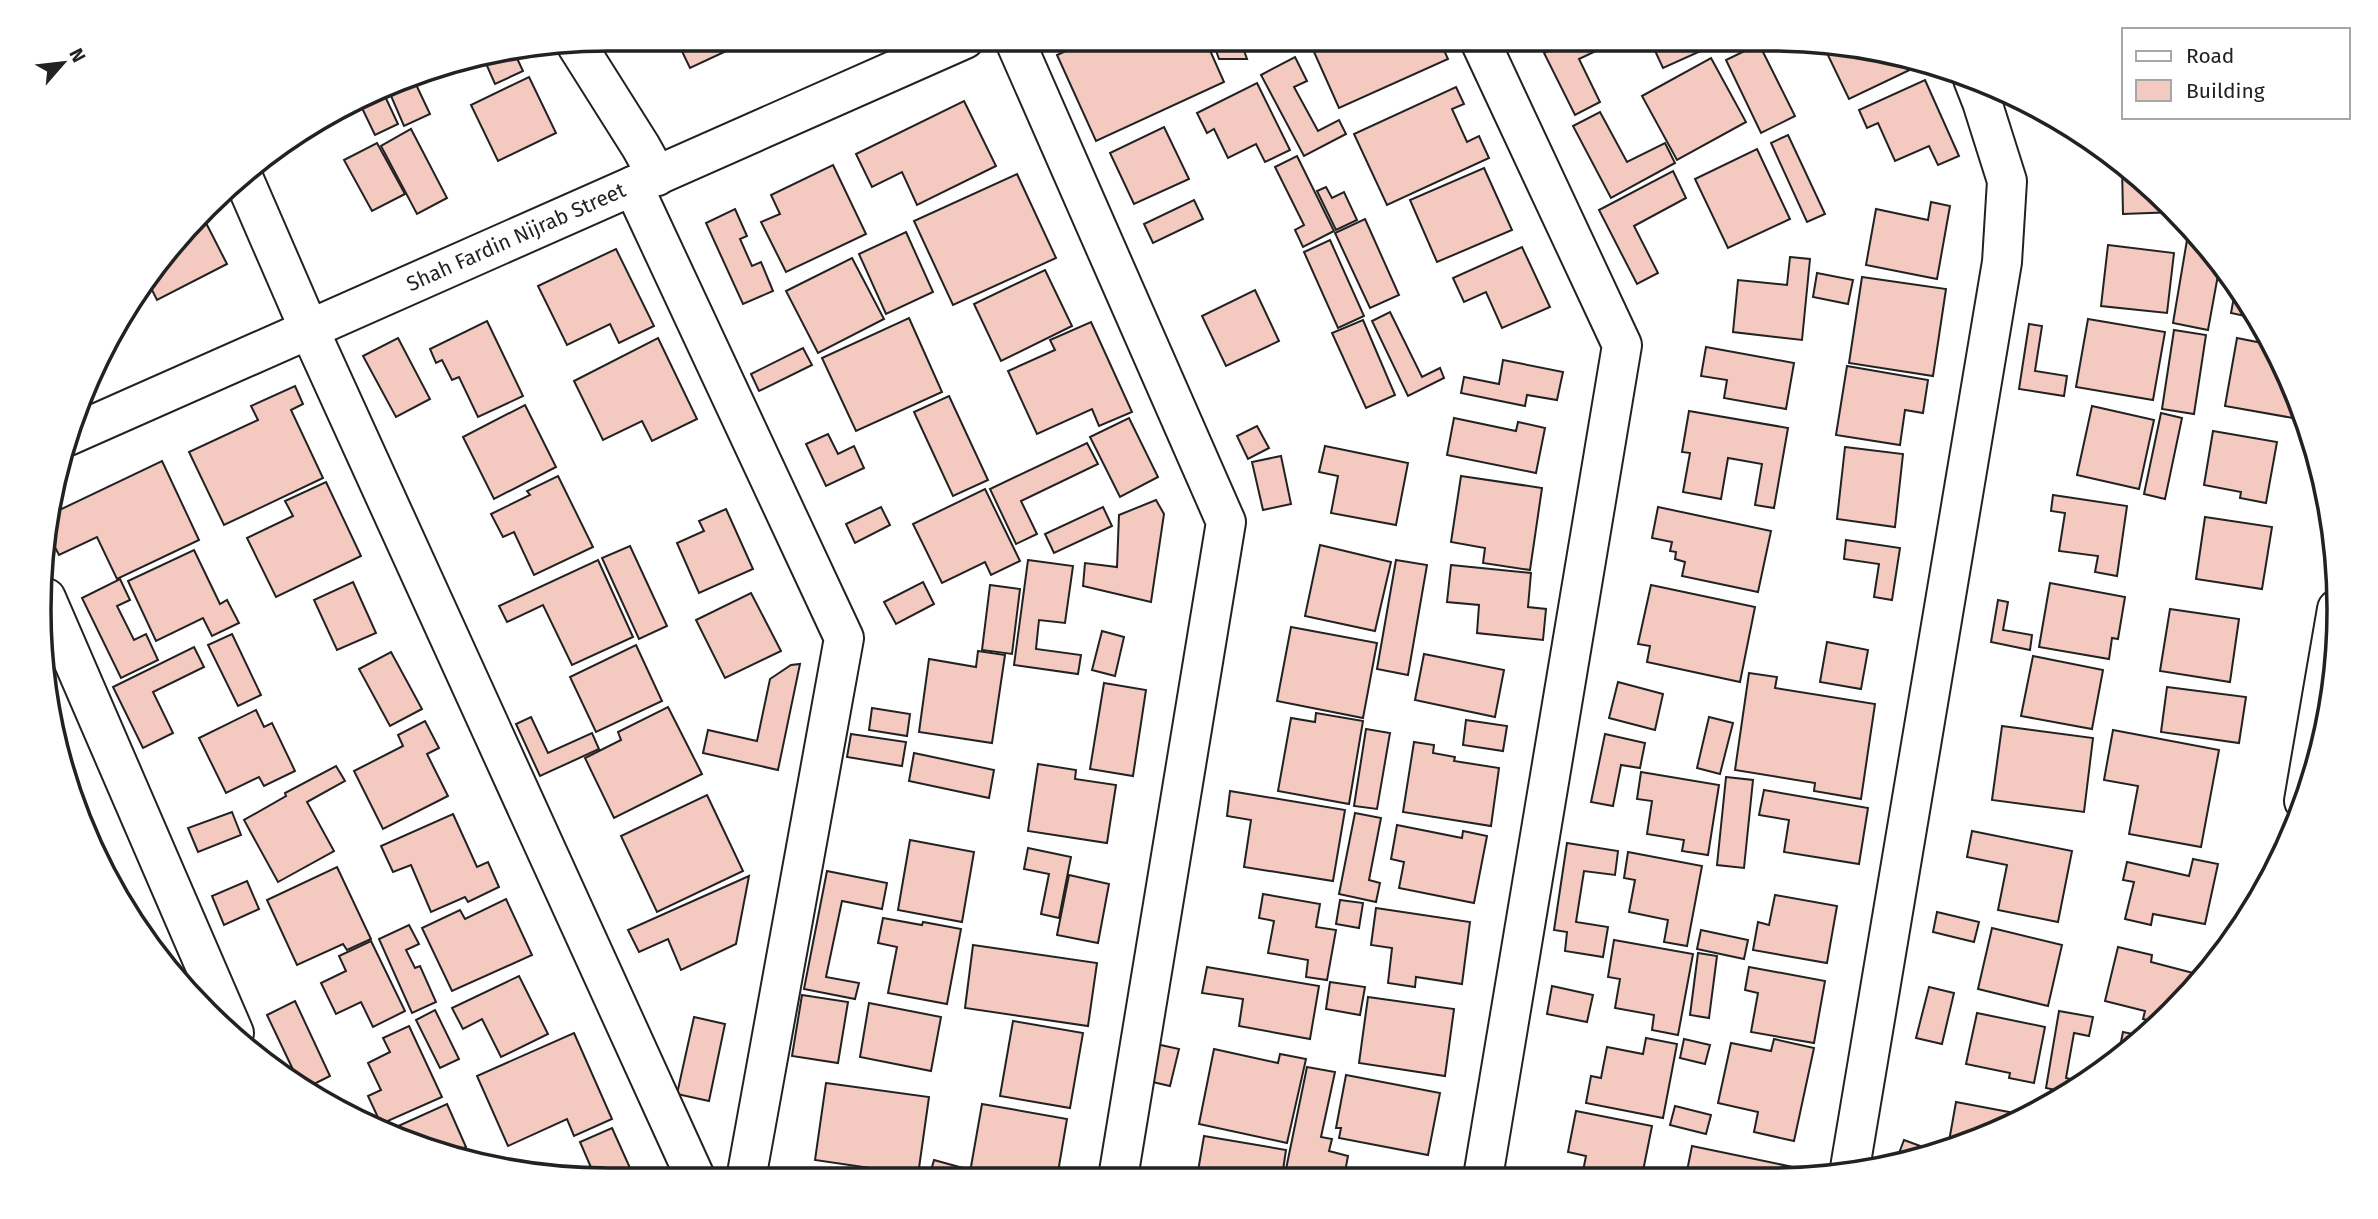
<svg xmlns="http://www.w3.org/2000/svg" width="2378" height="1219" viewBox="0 0 2378 1219" font-family="'Fira Sans',sans-serif">
<style>
.building{fill:#f3c9c0;stroke:#222;stroke-width:2}
.lines{fill:none;stroke-linecap:round;stroke-linejoin:round}
.minor-casing{stroke:#222;stroke-width:42}
.minor{stroke:#fff;stroke-width:38}
.labels{text-anchor:middle;stroke-width:5;stroke-linejoin:round;paint-order:stroke}
.street-label{font-size:21px;fill:#222;stroke:#fff}
.rim{fill:none;stroke:#222;stroke-width:3.5}
</style>
<rect width="100%" height="100%" fill="#fff"/>
<g class="building">
<polygon points="676,39 752,39 690,68"/>
<polygon points="1092,39 1205,39 1224,82 1096,141 1057,55"/>
<polygon points="1212,39 1240,39 1247,59 1219,59"/>
<polygon points="1319,39 1439,39 1448,59 1339,108 1310,43"/>
<polygon points="1571,39 1593,39 1598,50 1579,59 1600,102 1575,115 1544,53"/>
<polygon points="1650,40 1711,40 1714,45 1663,68"/>
<polygon points="1759,44 1795,116 1761,133 1726,60"/>
<polygon points="1830,44 1914,58 1918,66 1849,99 1824,47"/>
<polygon points="515,54 523,71 495,84 484,59"/>
<polygon points="1295,57 1307,81 1294,87 1318,131 1339,120 1346,134 1304,156 1261,75"/>
<polygon points="1711,58 1746,122 1677,160 1642,96"/>
<polygon points="412,76 430,114 404,126 388,89"/>
<polygon points="529,77 556,133 498,161 471,105"/>
<polygon points="1925,80 1959,156 1938,165 1929,146 1895,161 1878,123 1867,128 1859,110"/>
<polygon points="1257,83 1290,150 1265,162 1256,144 1228,158 1214,129 1207,133 1197,113"/>
<polygon points="1456,87 1464,104 1452,109 1467,142 1479,136 1489,158 1387,205 1354,134"/>
<polygon points="383,92 398,124 375,135 360,104"/>
<polygon points="964,101 996,166 917,205 902,172 872,187 856,154"/>
<polygon points="1600,112 1627,162 1665,143 1675,163 1611,198 1573,126"/>
<polygon points="1164,127 1189,179 1134,204 1110,153"/>
<polygon points="411,129 447,198 417,214 381,146"/>
<polygon points="1788,135 1825,214 1807,222 1771,143"/>
<polygon points="377,143 405,194 372,211 344,160"/>
<polygon points="1757,149 1790,219 1728,248 1695,179"/>
<polygon points="1297,156 1334,231 1303,247 1295,230 1304,225 1275,167"/>
<polygon points="833,165 866,234 786,272 761,222 780,214 771,195"/>
<polygon points="2122,166 2126,166 2176,212 2123,214"/>
<polygon points="1484,168 1512,230 1437,262 1410,200"/>
<polygon points="1673,171 1686,198 1634,226 1658,273 1637,284 1599,210"/>
<polygon points="1017,174 1056,258 953,305 914,221"/>
<polygon points="1326,187 1332,198 1344,192 1357,220 1336,230 1317,191"/>
<polygon points="1194,200 1203,219 1153,243 1144,224"/>
<polygon points="1931,202 1950,206 1937,279 1866,265 1876,209 1928,220"/>
<polygon points="735,209 747,236 740,239 752,266 761,262 773,291 743,304 706,223"/>
<polygon points="204,219 227,264 157,300 147,280"/>
<polygon points="1365,219 1399,295 1370,308 1335,233"/>
<polygon points="906,232 933,292 886,314 859,254"/>
<polygon points="1330,240 1364,316 1338,328 1304,252"/>
<polygon points="2187,240 2205,244 2220,264 2208,330 2173,323"/>
<polygon points="2108,245 2174,253 2167,313 2101,306"/>
<polygon points="1522,247 1550,307 1502,328 1486,292 1464,302 1453,278"/>
<polygon points="616,249 654,326 619,343 610,324 567,345 538,286"/>
<polygon points="1790,257 1810,259 1802,340 1733,332 1738,280 1787,285"/>
<polygon points="852,258 884,319 818,353 786,291"/>
<polygon points="1045,270 1072,326 1001,361 974,304"/>
<polygon points="1817,273 1853,280 1848,304 1813,297"/>
<polygon points="1862,277 1946,289 1933,376 1849,363"/>
<polygon points="2236,286 2259,319 2231,313"/>
<polygon points="1255,290 1279,341 1226,366 1202,316"/>
<polygon points="1390,312 1422,377 1440,368 1444,378 1408,396 1372,321"/>
<polygon points="909,318 942,392 856,431 822,358"/>
<polygon points="2088,319 2165,332 2153,400 2076,387"/>
<polygon points="1363,320 1395,395 1366,408 1332,333"/>
<polygon points="487,321 523,396 478,417 459,377 452,380 442,360 436,363 430,349"/>
<polygon points="1091,322 1132,412 1099,426 1092,409 1037,434 1008,371 1055,350 1050,340"/>
<polygon points="2029,324 2042,326 2035,371 2067,376 2064,396 2019,389"/>
<polygon points="2174,330 2206,335 2194,414 2162,409"/>
<polygon points="398,338 430,399 396,417 363,356"/>
<polygon points="658,338 697,419 652,441 642,421 603,440 574,381"/>
<polygon points="2237,338 2272,345 2297,398 2293,418 2225,406"/>
<polygon points="1706,347 1794,363 1786,409 1724,398 1727,380 1701,376"/>
<polygon points="803,348 812,365 759,391 751,374"/>
<polygon points="1503,360 1563,372 1557,400 1527,395 1525,406 1461,393 1464,377 1499,384"/>
<polygon points="1847,366 1928,380 1923,413 1905,410 1900,445 1836,435"/>
<polygon points="295,386 303,404 291,410 323,478 224,525 189,452 258,420 251,406"/>
<polygon points="949,396 988,480 953,496 914,412"/>
<polygon points="525,405 556,467 494,499 463,437"/>
<polygon points="2092,406 2154,420 2139,489 2077,475"/>
<polygon points="1689,411 1788,428 1774,508 1755,505 1762,464 1728,458 1721,499 1683,492 1690,453 1682,452"/>
<polygon points="2161,413 2182,418 2165,499 2144,494"/>
<polygon points="1129,418 1158,477 1120,497 1090,437"/>
<polygon points="1454,418 1516,431 1518,422 1545,428 1536,473 1447,455"/>
<polygon points="1257,426 1269,448 1248,459 1237,436"/>
<polygon points="2213,431 2277,442 2266,503 2240,498 2241,492 2204,485"/>
<polygon points="828,434 838,454 854,446 864,468 826,486 806,444"/>
<polygon points="1087,443 1098,464 1021,501 1037,534 1016,544 990,489"/>
<polygon points="1325,446 1408,463 1396,525 1331,513 1338,476 1319,472"/>
<polygon points="1845,447 1903,454 1895,527 1837,519"/>
<polygon points="1281,456 1291,504 1263,510 1252,462"/>
<polygon points="162,461 199,540 117,579 97,537 59,555 48,534 49,515"/>
<polygon points="558,476 593,547 534,575 514,532 503,537 491,514 530,495 527,491"/>
<polygon points="1461,476 1542,488 1530,570 1483,563 1485,548 1451,542"/>
<polygon points="326,482 361,556 276,597 247,538 293,516 285,501"/>
<polygon points="985,489 1020,561 991,575 985,562 942,583 913,524"/>
<polygon points="2053,495 2127,506 2117,576 2095,572 2098,556 2059,551 2065,513 2051,511"/>
<polygon points="1156,500 1164,514 1151,602 1083,586 1085,563 1117,567 1119,515"/>
<polygon points="881,507 890,525 855,543 846,524"/>
<polygon points="1103,507 1112,526 1054,553 1045,534"/>
<polygon points="1658,507 1771,531 1758,592 1682,576 1685,562 1675,559 1676,552 1670,551 1672,542 1652,538"/>
<polygon points="726,509 753,569 699,593 677,543 704,531 699,521"/>
<polygon points="2205,517 2272,527 2262,589 2196,579"/>
<polygon points="1846,540 1900,548 1892,600 1874,597 1879,564 1844,559"/>
<polygon points="1320,545 1391,562 1375,631 1305,616"/>
<polygon points="630,546 667,626 639,639 602,558"/>
<polygon points="194,550 220,604 227,600 239,623 212,636 203,618 156,641 128,581"/>
<polygon points="598,560 633,637 572,665 543,605 507,622 499,606"/>
<polygon points="1028,560 1073,566 1065,623 1039,620 1036,649 1081,655 1078,674 1014,665"/>
<polygon points="1396,560 1427,565 1408,675 1377,669"/>
<polygon points="1451,565 1531,573 1528,607 1546,609 1543,640 1477,633 1479,605 1447,602"/>
<polygon points="120,579 130,600 117,606 134,640 146,634 158,660 121,678 82,598"/>
<polygon points="353,582 376,633 337,650 314,600"/>
<polygon points="923,582 934,604 896,624 884,602"/>
<polygon points="2050,583 2125,597 2118,639 2112,638 2109,659 2039,647"/>
<polygon points="990,585 1020,589 1012,654 982,650"/>
<polygon points="1651,585 1755,607 1740,682 1647,662 1650,646 1638,644"/>
<polygon points="751,593 781,651 725,678 696,620"/>
<polygon points="1998,600 2008,602 2003,630 2032,635 2030,650 1991,642"/>
<polygon points="2170,609 2239,619 2230,682 2160,671"/>
<polygon points="1291,627 1377,643 1363,718 1277,701"/>
<polygon points="1102,631 1124,637 1115,676 1092,670"/>
<polygon points="232,634 261,695 238,706 208,645"/>
<polygon points="1827,642 1868,650 1861,689 1820,682"/>
<polygon points="636,645 662,701 596,732 570,677"/>
<polygon points="194,647 204,667 153,692 173,733 143,748 113,687"/>
<polygon points="978,651 1005,655 992,743 919,732 929,659 976,667"/>
<polygon points="391,652 422,709 390,726 359,669"/>
<polygon points="1424,654 1504,670 1495,717 1415,700"/>
<polygon points="2033,656 2103,670 2092,729 2021,716"/>
<polygon points="800,664 778,770 703,753 708,730 757,741 770,679 791,665"/>
<polygon points="1749,673 1777,677 1775,688 1875,704 1861,799 1814,791 1815,783 1735,770"/>
<polygon points="1618,682 1663,694 1655,730 1609,718"/>
<polygon points="1104,683 1146,690 1133,776 1090,769"/>
<polygon points="2167,687 2246,697 2239,743 2161,732"/>
<polygon points="668,707 702,774 614,818 585,758 621,740 618,732"/>
<polygon points="872,708 910,714 907,736 869,730"/>
<polygon points="256,710 264,727 272,723 295,771 264,786 259,777 226,793 199,738"/>
<polygon points="1316,713 1363,721 1349,804 1278,791 1291,718 1315,722"/>
<polygon points="531,717 548,753 592,733 599,749 540,776 516,724"/>
<polygon points="1709,717 1733,723 1720,774 1697,768"/>
<polygon points="1466,720 1507,726 1503,751 1463,745"/>
<polygon points="425,721 439,748 427,754 448,796 383,829 354,771 403,746 398,735"/>
<polygon points="2002,726 2093,738 2084,812 1992,800"/>
<polygon points="1366,729 1390,733 1377,809 1354,806"/>
<polygon points="2113,730 2219,750 2201,847 2129,834 2138,786 2104,780"/>
<polygon points="851,734 906,742 902,766 847,757"/>
<polygon points="1605,734 1645,743 1640,768 1621,765 1613,806 1591,802"/>
<polygon points="1414,742 1434,745 1433,753 1455,757 1454,761 1499,768 1491,826 1403,812"/>
<polygon points="914,753 994,770 989,798 909,781"/>
<polygon points="1038,764 1076,770 1075,779 1116,785 1107,843 1028,831"/>
<polygon points="336,766 345,781 307,802 334,851 278,882 244,820 286,796 285,793"/>
<polygon points="1641,772 1719,785 1708,855 1682,851 1684,840 1647,834 1652,801 1637,799"/>
<polygon points="1726,777 1753,780 1744,868 1717,865"/>
<polygon points="1764,790 1868,808 1859,864 1784,852 1789,820 1759,815"/>
<polygon points="1230,791 1345,810 1333,881 1244,867 1251,820 1227,816"/>
<polygon points="707,795 743,871 657,912 621,836"/>
<polygon points="232,812 241,835 198,852 188,828"/>
<polygon points="1355,813 1381,818 1369,880 1380,883 1376,902 1339,894"/>
<polygon points="453,814 477,867 488,862 499,887 468,902 465,897 431,912 411,865 393,872 381,846"/>
<polygon points="1397,825 1462,838 1463,831 1487,836 1474,903 1399,888 1404,862 1391,859"/>
<polygon points="1972,831 2072,851 2058,922 1998,910 2007,865 1967,857"/>
<polygon points="910,840 974,852 962,922 898,910"/>
<polygon points="1567,843 1618,851 1615,875 1584,871 1576,922 1608,927 1603,957 1565,951 1567,932 1554,930"/>
<polygon points="1028,848 1071,857 1059,918 1041,914 1049,874 1024,869"/>
<polygon points="1628,852 1702,866 1687,946 1664,942 1668,920 1629,912 1635,880 1624,878"/>
<polygon points="2193,859 2218,864 2205,924 2153,914 2151,925 2125,919 2134,882 2123,880 2127,862 2189,876"/>
<polygon points="337,867 371,939 347,950 343,944 297,965 267,900"/>
<polygon points="827,871 887,883 882,909 842,901 826,977 859,983 855,999 804,989"/>
<polygon points="1069,875 1109,884 1098,943 1057,935"/>
<polygon points="749,876 736,944 681,970 668,939 639,952 628,930"/>
<polygon points="247,881 259,909 224,925 212,896"/>
<polygon points="1263,894 1320,904 1316,927 1336,930 1327,980 1306,977 1308,960 1268,953 1274,921 1259,918"/>
<polygon points="1775,895 1837,906 1827,963 1753,950 1758,922 1769,925"/>
<polygon points="506,899 532,955 452,991 422,928 460,910 465,919"/>
<polygon points="1340,900 1363,903 1359,928 1336,924"/>
<polygon points="1376,908 1470,922 1462,984 1416,977 1415,987 1388,983 1392,948 1371,945"/>
<polygon points="1937,912 1979,922 1974,942 1933,932"/>
<polygon points="883,918 922,925 923,922 961,929 947,1004 888,993 897,947 878,943"/>
<polygon points="409,925 419,944 406,950 415,968 420,966 436,1002 412,1013 379,939"/>
<polygon points="1992,928 2062,945 2048,1006 1978,989"/>
<polygon points="1701,930 1748,940 1744,959 1697,949"/>
<polygon points="1614,940 1693,954 1678,1035 1652,1030 1654,1015 1615,1008 1620,979 1608,977"/>
<polygon points="371,941 405,1011 373,1027 361,1002 336,1014 321,983 346,971 339,956"/>
<polygon points="973,945 1097,963 1088,1026 965,1008"/>
<polygon points="2118,947 2152,955 2151,962 2197,974 2195,984 2156,1022 2143,1019 2145,1011 2105,1001"/>
<polygon points="1698,953 1717,956 1709,1018 1690,1015"/>
<polygon points="1207,967 1319,986 1310,1039 1239,1026 1243,999 1202,993"/>
<polygon points="1749,967 1825,981 1814,1043 1751,1032 1758,993 1745,990"/>
<polygon points="519,976 548,1034 501,1057 482,1019 463,1029 452,1008"/>
<polygon points="1330,982 1365,987 1360,1015 1326,1009"/>
<polygon points="1552,986 1593,995 1587,1022 1547,1014"/>
<polygon points="1929,987 1954,993 1942,1044 1916,1038"/>
<polygon points="802,995 848,1002 838,1063 792,1056"/>
<polygon points="1368,997 1454,1009 1445,1076 1359,1063"/>
<polygon points="295,1001 330,1076 308,1087 297,1078 267,1015"/>
<polygon points="869,1003 941,1017 931,1071 860,1057"/>
<polygon points="435,1010 459,1059 440,1068 416,1020"/>
<polygon points="2059,1011 2093,1017 2089,1036 2074,1033 2066,1078 2075,1080 2073,1087 2065,1092 2046,1088"/>
<polygon points="1977,1013 2045,1027 2034,1083 2009,1078 2010,1073 1966,1064"/>
<polygon points="694,1017 725,1024 709,1101 677,1094"/>
<polygon points="1013,1021 1083,1033 1070,1108 1000,1096"/>
<polygon points="409,1026 442,1097 381,1124 368,1096 381,1090 368,1063 390,1052 383,1038"/>
<polygon points="2123,1032 2143,1036 2117,1061"/>
<polygon points="574,1033 612,1119 574,1136 567,1119 508,1146 477,1076"/>
<polygon points="1646,1038 1677,1044 1663,1118 1586,1103 1591,1076 1601,1078 1607,1047 1643,1054"/>
<polygon points="1684,1039 1710,1045 1705,1064 1680,1058"/>
<polygon points="1774,1039 1814,1048 1794,1141 1754,1132 1758,1112 1718,1103 1731,1043 1771,1051"/>
<polygon points="1156,1044 1179,1049 1170,1086 1148,1081"/>
<polygon points="1214,1049 1278,1063 1280,1054 1306,1059 1287,1143 1199,1124"/>
<polygon points="1307,1067 1335,1072 1321,1137 1332,1139 1329,1151 1348,1156 1344,1177 1300,1177 1285,1174"/>
<polygon points="1346,1075 1440,1093 1428,1155 1339,1138 1341,1128 1336,1128"/>
<polygon points="826,1083 929,1097 918,1175 815,1160"/>
<polygon points="1956,1102 2025,1115 1987,1137 1948,1147"/>
<polygon points="447,1104 466,1147 447,1155 385,1132"/>
<polygon points="982,1104 1067,1119 1057,1178 969,1178"/>
<polygon points="1675,1106 1711,1115 1706,1134 1670,1125"/>
<polygon points="1576,1111 1652,1126 1642,1176 1582,1176 1586,1156 1568,1152"/>
<polygon points="612,1128 635,1179 596,1179 580,1142"/>
<polygon points="1204,1136 1286,1150 1282,1177 1197,1177"/>
<polygon points="1904,1140 1934,1151 1896,1161"/>
<polygon points="1692,1146 1793,1167 1791,1176 1713,1176 1687,1171"/>
<polygon points="464,1150 470,1162 449,1156"/>
<polygon points="934,1160 963,1168 960,1178 929,1178"/>
<polygon points="1412,1169 1425,1170 1424,1177 1410,1177"/>
</g>
<g class="lines">
<defs>
<g id="minor">
<polyline points="1014,39 1226,522 1118,1178"/>
<polyline points="1479,39 1622,345 1483,1177"/>
<polyline points="576,44 641,147 657,176"/>
<polyline points="243,177 309,329 696,1179"/>
<polyline points="633,186 844,638 746,1179"/>
<polyline points="68,436 965,39"/>
<polyline points="46,598 234,1033"/>
<polyline points="2304,801 2337,609"/>
<polyline points="1849,1174 2002,262 2007,181 1982,102 1973,79"/>
</g>
</defs>
<use href="#minor" class="minor-casing"/>
<use href="#minor" class="minor"/>
</g>
<g class="labels">
<g class="street-label">
<text transform="translate(516 237) rotate(-24)" y="7">Shah Fardin Nijrab Street</text>
</g>
</g>
<path d="M0 0H2378V1219H0ZM609 51H1769A558 558 0 0 1 2327 609V610A558 558 0 0 1 1769 1168H609A558 558 0 0 1 51 610V609A558 558 0 0 1 609 51Z" fill="#fff" fill-rule="evenodd"/>
<path class="rim" d="M609 51H1769A558 558 0 0 1 2327 609V610A558 558 0 0 1 1769 1168H609A558 558 0 0 1 51 610V609A558 558 0 0 1 609 51Z"/>
<rect x="2122" y="28" width="228" height="91" fill="#ffffff" stroke="#a7a7a7" stroke-width="2"/>
<rect x="2136" y="51" width="35" height="10" fill="#ffffff" stroke="#a7a7a7" stroke-width="2"/>
<text x="2186" y="63" font-size="21" fill="#222222">Road</text>
<rect x="2136" y="80" width="35" height="21" fill="#f3c9c0" stroke="#a7a7a7" stroke-width="2"/>
<text x="2186" y="98" font-size="21" fill="#222222">Building</text>
<g transform="translate(63 63) rotate(62)" stroke="#ffffff" stroke-width="5" paint-order="stroke">
<path d="M0-5L12 26L0 18L-12 26Z" fill="#222222"/>
<text y="-10" font-size="19" font-weight="bold" text-anchor="middle" fill="#222222">N</text>
</g>
</svg>
